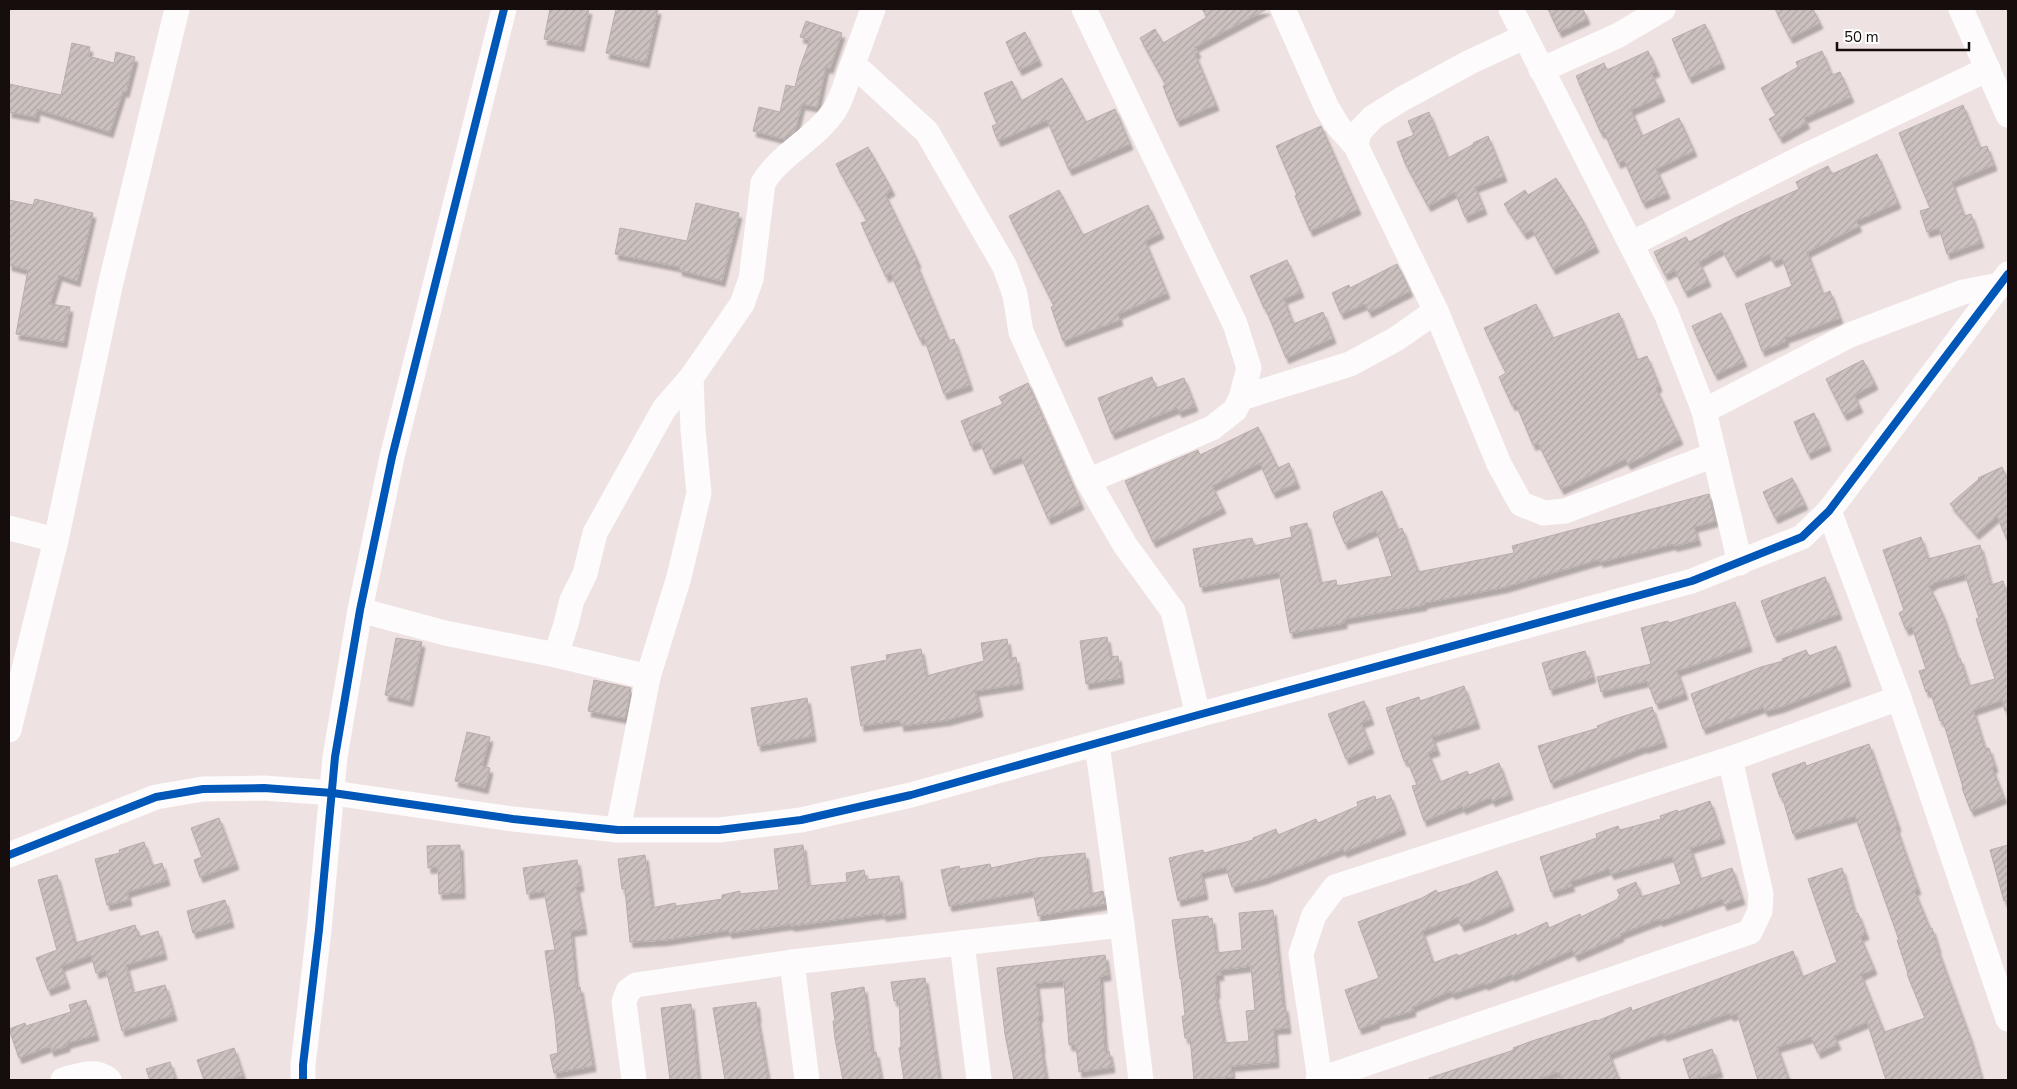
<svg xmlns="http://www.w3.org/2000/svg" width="2017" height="1089" viewBox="0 0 2017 1089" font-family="'Nunito Sans',sans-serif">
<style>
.building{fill:url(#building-hatch);stroke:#b7aeac;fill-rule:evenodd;filter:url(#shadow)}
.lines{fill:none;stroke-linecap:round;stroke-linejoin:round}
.minor{stroke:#fdfbfb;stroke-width:25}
.cycleway-casing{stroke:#fff;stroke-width:11}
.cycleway{stroke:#0057b8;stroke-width:8}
</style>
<defs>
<pattern id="building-hatch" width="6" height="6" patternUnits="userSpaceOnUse" patternTransform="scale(1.25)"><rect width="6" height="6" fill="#cbc1bf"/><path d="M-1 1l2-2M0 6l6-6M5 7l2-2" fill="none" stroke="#ada5a3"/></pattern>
<filter id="shadow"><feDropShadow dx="3" dy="5.5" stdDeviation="1" flood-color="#0004"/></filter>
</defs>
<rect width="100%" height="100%" fill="#efe2e2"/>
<g class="building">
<polygon points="550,9 589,9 581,46 544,39"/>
<polygon points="616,9 658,9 646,62 606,53"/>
<polygon points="1202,9 1267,9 1195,47 1198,52 1195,54 1216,105 1177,121 1163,86 1166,85 1140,38 1155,29 1163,43 1207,17"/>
<polygon points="1548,9 1583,9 1587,19 1559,32"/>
<polygon points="1775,9 1813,9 1820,23 1790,38"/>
<polygon points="806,21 842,33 830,68 826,67 817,107 802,104 795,131 784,139 753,131 759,107 780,112 786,85 795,87 800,67 810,40 800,37"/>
<polygon points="1705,24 1722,63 1689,78 1672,39"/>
<polygon points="1025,32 1039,60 1019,70 1006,42"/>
<polygon points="72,43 90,47 88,56 114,63 116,52 135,57 126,92 123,91 110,132 37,109 36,117 9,112 9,84 61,95"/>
<polygon points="1648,51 1657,71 1651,73 1662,96 1631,110 1642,136 1679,118 1694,151 1656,169 1667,193 1643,203 1624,160 1618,163 1604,132 1601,133 1576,76 1604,63 1607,70"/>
<polygon points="1822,51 1832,75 1840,72 1851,97 1804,118 1807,123 1780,138 1769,119 1776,115 1761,88 1798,67 1796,62"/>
<polygon points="1062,78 1086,122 1115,109 1130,144 1069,170 1047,120 998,141 992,126 997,124 984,93 1012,81 1021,101"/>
<polygon points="1963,105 1980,148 1987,146 1994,165 1952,182 1964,216 1971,214 1981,242 1947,254 1939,228 1927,232 1920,211 1930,208 1899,133"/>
<polygon points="1429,112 1448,158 1474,144 1473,143 1488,136 1504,176 1475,187 1484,209 1465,217 1455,192 1428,206 1405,163 1397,142 1414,135 1408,121"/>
<polygon points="1321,126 1358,209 1310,231 1295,196 1297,195 1276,146"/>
<polygon points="868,147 892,190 885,194 918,262 916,263 949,341 954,339 970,385 944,394 924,338 920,340 891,274 886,277 861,223 867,221 836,164"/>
<polygon points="1877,154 1898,203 1856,221 1859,226 1807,252 1823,294 1830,291 1840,318 1785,338 1786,341 1762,351 1745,304 1792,286 1782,258 1773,262 1769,254 1734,272 1722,249 1699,262 1708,281 1685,292 1675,270 1665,275 1654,252 1686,237 1689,242 1735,218 1799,189 1796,182 1828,166 1832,174"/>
<polygon points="1556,178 1582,219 1596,247 1553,269 1532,229 1524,234 1504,204 1525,190 1528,195"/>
<polygon points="1059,190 1083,235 1148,205 1161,233 1145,241 1167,293 1118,314 1120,320 1063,341 1051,307 1054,306 1009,216"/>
<polygon points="35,199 93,213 77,281 59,275 50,304 70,307 64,342 16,334 28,270 9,265 9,200 33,205"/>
<polygon points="696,203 739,213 722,281 679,270 680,267 615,254 620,228 687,241"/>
<polygon points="1287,260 1301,292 1284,299 1293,324 1323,312 1333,338 1286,358 1265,307 1264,308 1250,276"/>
<polygon points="1397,264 1410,291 1369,312 1365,304 1341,314 1332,293 1349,285 1350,288"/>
<polygon points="1536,304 1553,338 1619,313 1637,360 1647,356 1659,386 1656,388 1680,439 1628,464 1625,459 1561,489 1538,443 1533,445 1516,404 1512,405 1499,377 1506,373 1484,328"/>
<polygon points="1721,313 1744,361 1715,375 1692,326"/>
<polygon points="1863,360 1875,384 1854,395 1860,407 1844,415 1826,379"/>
<polygon points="1152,377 1156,388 1184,378 1195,406 1179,412 1177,408 1112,434 1098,398"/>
<polygon points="1028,383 1081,504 1048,519 1021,457 991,469 980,442 971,446 961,421 1003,404 999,397"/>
<polygon points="1814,413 1828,445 1808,454 1794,422"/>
<polygon points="1258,427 1278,468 1289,463 1297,483 1273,493 1260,463 1212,486 1223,508 1153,542 1125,481 1198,450 1200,455"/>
<polygon points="2002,467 2008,480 2008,542 1997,516 1976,534 1950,504 1979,479 1978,478"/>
<polygon points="1792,478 1805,504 1775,518 1763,492"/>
<polygon points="1382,491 1398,530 1402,528 1418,572 1514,553 1512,546 1709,494 1715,521 1694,527 1698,540 1674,546 1673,544 1600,562 1600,559 1505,587 1424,603 1424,605 1344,619 1344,623 1290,633 1279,572 1200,587 1193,549 1252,538 1254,546 1292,537 1290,527 1307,523 1320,583 1336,580 1337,586 1392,576 1376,530 1345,544 1333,516 1334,512"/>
<path d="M 1921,537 L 1928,559 L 1980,545 L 1991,585 L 2003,581 L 2008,598 L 2008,710 L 2005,711 L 2002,700 L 1973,710 L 1985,749 L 1989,748 L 1995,767 L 1992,768 L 2004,798 L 1971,811 L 1962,788 L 1963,787 L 1943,721 L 1940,721 L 1930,691 L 1926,692 L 1919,671 L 1926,669 L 1912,627 L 1906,630 L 1899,613 L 1904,610 L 1883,550 ZM 1965,574 L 1979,618 L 1976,619 L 1995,679 L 1969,686 L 1960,658 L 1958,659 L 1942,613 L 1929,586 L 1934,584 L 1933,583 Z"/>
<polygon points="1825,577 1839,614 1774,637 1761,601"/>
<polygon points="1735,602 1749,646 1677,671 1685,694 1656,704 1647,681 1601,692 1597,677 1651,664 1641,628 1668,621 1669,623"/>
<polygon points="1107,637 1110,657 1118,656 1121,678 1086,684 1080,641"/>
<polygon points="396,638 422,642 410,701 385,695"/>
<polygon points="1007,639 1010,659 1016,657 1020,684 975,691 980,711 947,720 901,726 900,720 861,726 851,667 887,660 886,655 921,649 926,676 984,661 981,643"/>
<polygon points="1836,646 1848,681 1781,707 1765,711 1763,707 1703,729 1691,694 1761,667 1783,661 1782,659 1806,650 1809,656"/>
<polygon points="1585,651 1593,677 1550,690 1542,663"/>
<polygon points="594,680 631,688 625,718 588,711"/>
<polygon points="1464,686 1477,723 1432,737 1437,750 1428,753 1440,782 1467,771 1469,775 1499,763 1510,794 1492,801 1491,797 1463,809 1462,806 1424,821 1412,786 1417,785 1407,760 1404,761 1386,708 1419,697 1420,701"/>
<polygon points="807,698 813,736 758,746 751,708"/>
<polygon points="1364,701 1371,719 1361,723 1371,748 1346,759 1328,714"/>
<polygon points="1652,707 1664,742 1645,748 1644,747 1551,783 1538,746 1598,728 1597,726 1615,719"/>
<polygon points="467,732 490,737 482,766 490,768 485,788 455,781"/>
<polygon points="1869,744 1898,826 1896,827 1918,889 1914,890 1930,929 1932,928 1938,948 1937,948 1970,1038 1982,1080 1886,1080 1867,1022 1834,1036 1838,1044 1818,1053 1811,1037 1777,1047 1789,1080 1758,1080 1737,1013 1731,1016 1729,1013 1664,1036 1663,1033 1609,1054 1619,1080 1562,1080 1561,1074 1558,1075 1557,1072 1536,1080 1429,1080 1429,1078 1514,1050 1513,1048 1532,1041 1596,1020 1597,1021 1631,1007 1632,1011 1793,951 1802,977 1837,962 1808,879 1842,868 1855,914 1858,913 1866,934 1860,936 1874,969 1861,975 1884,1032 1925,1018 1907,974 1908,973 1897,940 1899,940 1855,816 1793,834 1782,796 1780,797 1772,774 1805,762 1806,766"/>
<polygon points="1390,795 1403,829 1344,852 1343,849 1263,879 1232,887 1226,867 1201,873 1205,894 1178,901 1169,858 1203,850 1204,853 1253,840 1253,838 1276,829 1278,835 1316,819 1318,823 1358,806 1357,802 1375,796 1376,800"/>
<polygon points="1710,801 1722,838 1690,848 1700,879 1732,868 1742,899 1724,905 1722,899 1660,921 1659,919 1620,934 1621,936 1575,956 1572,950 1512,976 1511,974 1485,985 1484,983 1452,994 1451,991 1412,1007 1413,1011 1376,1021 1377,1023 1359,1029 1345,990 1379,978 1358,922 1422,898 1436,890 1438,893 1468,884 1497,871 1511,905 1481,919 1461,926 1458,917 1422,931 1433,963 1457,954 1458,956 1516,934 1517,936 1547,922 1549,928 1580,914 1581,917 1618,899 1618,897 1620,896 1617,890 1636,882 1641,897 1681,884 1672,856 1611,874 1609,869 1570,882 1572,886 1551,892 1540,857 1597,838 1596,834 1618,826 1620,830 1661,819 1660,816 1677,810 1678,812"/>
<polygon points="219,818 236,864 200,877 194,860 202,857 191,828"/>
<polygon points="144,842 152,866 162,863 167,880 127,892 129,900 107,905 95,859 120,853 119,850"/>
<polygon points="460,845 462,893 439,894 438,867 428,868 427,846"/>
<polygon points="803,845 808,886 847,882 846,873 864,870 866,880 899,876 903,913 883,916 883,913 791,926 791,924 729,933 728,930 665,940 630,942 625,889 622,889 618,859 645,855 652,908 675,903 676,906 722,899 722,895 740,891 740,894 779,890 774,849"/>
<polygon points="2008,845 2008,900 2004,901 1990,850"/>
<polygon points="1085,853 1090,894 1103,891 1105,904 1038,916 1033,891 949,906 941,870 959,866 960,869 990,864 991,868 1037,858"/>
<polygon points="577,860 581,886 576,886 584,929 571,931 576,988 580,987 593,1066 554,1073 550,1055 558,1053 555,1020 545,951 555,950 544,891 527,894 523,868"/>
<polygon points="57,875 75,943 135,925 139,937 158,931 164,954 126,965 133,993 165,985 174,1015 122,1031 106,970 96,973 91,955 61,966 67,983 48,990 36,958 57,950 38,880"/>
<polygon points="225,900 231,922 193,933 187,911"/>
<path d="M 1273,910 L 1283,1007 L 1285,1006 L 1288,1028 L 1274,1029 L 1276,1062 L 1231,1066 L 1232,1077 L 1194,1080 L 1190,1038 L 1185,1038 L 1182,1016 L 1185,1016 L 1181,979 L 1180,979 L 1172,920 L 1208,916 L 1209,919 L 1212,918 L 1216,953 L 1242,950 L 1239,913 ZM 1251,966 L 1255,1010 L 1246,1011 L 1249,1041 L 1224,1043 L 1215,993 L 1217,993 L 1216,975 L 1221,975 L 1220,970 Z"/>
<polygon points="1105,955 1108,975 1100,976 1105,1052 1109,1051 1112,1067 1079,1072 1076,1045 1069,1045 1064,981 1036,983 1040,1016 1038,1017 1042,1048 1041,1048 1046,1080 1014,1080 1005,1034 997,968"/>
<polygon points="925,978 939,1080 904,1080 899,1048 901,1047 899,1000 894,1001 891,982"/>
<polygon points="864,987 872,1053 876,1052 881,1080 843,1080 835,1039 833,1021 835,1021 831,993"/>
<polygon points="86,1000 96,1035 67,1043 67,1046 51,1051 50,1046 19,1058 9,1029 25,1023 26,1026 71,1012 69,1005"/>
<polygon points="756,1002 758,1017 757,1018 768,1080 725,1080 713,1008"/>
<polygon points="691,1004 698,1080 670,1080 661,1008"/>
<polygon points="234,1048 243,1075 226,1080 204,1080 197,1060"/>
<polygon points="1712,1049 1720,1072 1690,1080 1683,1059"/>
<polygon points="170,1062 176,1080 150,1080 146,1069"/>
</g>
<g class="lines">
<g class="minor">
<polyline points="873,9 853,64 927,132 1005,267 1015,295 1021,332 1088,481 1125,545 1173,611 1198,715"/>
<polyline points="1084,9 1235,324 1249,368 1241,398 1235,410 1212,428 1088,481"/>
<polyline points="1283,9 1327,108 1338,126 1356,146"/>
<polyline points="1511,9 1666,313 1704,411 1740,563"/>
<polyline points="1961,9 2008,115"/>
<polyline points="1524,37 1470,62 1402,99 1373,117 1359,132 1356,146 1436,311 1499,464 1521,504 1544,513 1565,511 1714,455"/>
<polyline points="1541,70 1617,36 1663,9"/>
<polyline points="1631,244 1803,157 1988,69"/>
<polyline points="1241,398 1350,364 1396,339 1436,311"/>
<polyline points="1704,411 1850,335 1963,292 2000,285"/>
<polyline points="1829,511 1899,698 2008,1019"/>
<polyline points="9,528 56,540"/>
<path d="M 360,610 L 445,633 L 556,655 L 566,624 L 572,600 L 585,574 L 595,533 L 664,409 L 691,378 L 742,304 L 751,279 L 763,183 C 779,155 815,139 834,111 C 843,98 847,78 853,64"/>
<polyline points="556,655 648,677 679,577 699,493 693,430 691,378"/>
<polyline points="9,730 56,540 111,282 177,9"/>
<polyline points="1097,744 1122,925 1141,1080"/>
<polyline points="618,830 648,677"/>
<polyline points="9,855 156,797 203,789 264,788 333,793 513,819 618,830 719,830 801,820 911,795 1198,715 1692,581 1802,537 1829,511 2008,274"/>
<polyline points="962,943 979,1080"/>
<polyline points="792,962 807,1080"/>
<path d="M 63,1080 C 78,1076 96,1068 109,1080"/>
<polyline points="303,1080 303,1065 319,930 335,757 360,610 392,457 504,9"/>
<polyline points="634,1080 624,1002 628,991 636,985 792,962 1122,925"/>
<polyline points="1318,1080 1750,932 1760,911 1761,894 1730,759"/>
<polyline points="1320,1080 1301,954 1314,915 1335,887 1730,759 1899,698"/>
</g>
<defs>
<g id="cycleway">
<polyline points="9,855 156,797 203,789 264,788 333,793 513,819 618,830 719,830 801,820 911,795 1198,715 1692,581 1802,537 1829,511 2008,274"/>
<polyline points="303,1080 303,1065 319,930 335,757 360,610 392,457 504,9"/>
</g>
</defs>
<use href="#cycleway" class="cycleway-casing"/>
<use href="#cycleway" class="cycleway"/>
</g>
<rect width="2017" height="1089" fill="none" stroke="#150e0d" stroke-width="20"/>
<path d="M1837 42v8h132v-8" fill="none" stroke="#150e0d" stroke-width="2.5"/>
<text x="1844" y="42" font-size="15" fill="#150e0d" stroke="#ffffff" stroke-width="4" paint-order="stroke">50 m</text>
</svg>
